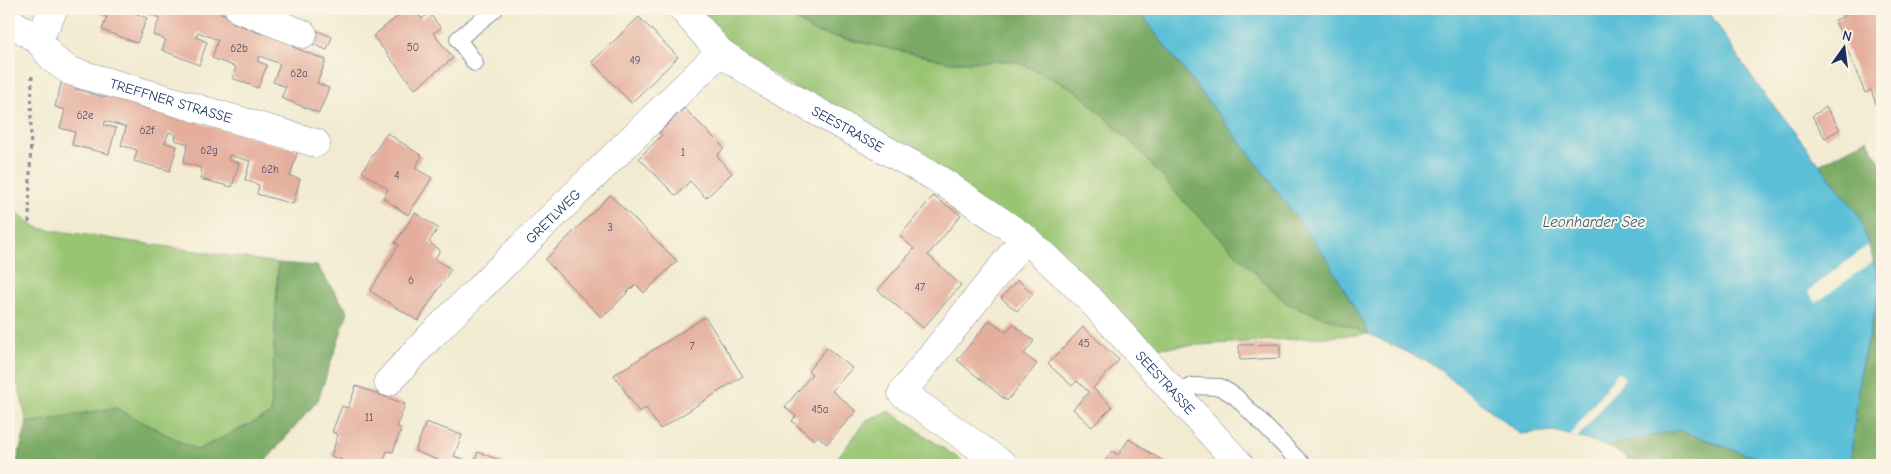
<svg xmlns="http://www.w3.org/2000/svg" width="1891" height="474" viewBox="0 0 1891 474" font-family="'Comic Neue',sans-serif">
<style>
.green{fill:#99c573;stroke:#5a7a68}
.forest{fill:#7aaa65;stroke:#4a6c62}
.water{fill:#5abfd7;stroke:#3a779a}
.pier{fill:#f2ebd1}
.building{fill:#e4ad9c}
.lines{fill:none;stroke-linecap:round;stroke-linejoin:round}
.lane-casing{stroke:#868d98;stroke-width:18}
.street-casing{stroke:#868d98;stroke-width:29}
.path{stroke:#868d98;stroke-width:3;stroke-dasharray:4 4;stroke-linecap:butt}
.lane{stroke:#fff;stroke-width:16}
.street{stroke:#fff;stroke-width:28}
.labels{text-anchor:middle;stroke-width:4;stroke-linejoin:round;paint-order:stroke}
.number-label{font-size:11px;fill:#4d4e6e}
.street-label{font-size:14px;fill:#1b2f5e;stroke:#fcf5e5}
.water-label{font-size:15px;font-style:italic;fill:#2e5a82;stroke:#fcf5e5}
</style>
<rect width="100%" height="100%" fill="#fcf5e5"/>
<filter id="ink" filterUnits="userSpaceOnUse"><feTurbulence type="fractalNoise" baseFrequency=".02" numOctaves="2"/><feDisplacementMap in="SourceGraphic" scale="10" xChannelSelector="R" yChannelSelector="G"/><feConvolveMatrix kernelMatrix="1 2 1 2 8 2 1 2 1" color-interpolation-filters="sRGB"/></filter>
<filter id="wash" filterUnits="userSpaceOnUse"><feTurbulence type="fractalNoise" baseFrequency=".0096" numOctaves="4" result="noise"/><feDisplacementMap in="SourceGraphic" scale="20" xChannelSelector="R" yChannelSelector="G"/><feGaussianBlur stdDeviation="1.12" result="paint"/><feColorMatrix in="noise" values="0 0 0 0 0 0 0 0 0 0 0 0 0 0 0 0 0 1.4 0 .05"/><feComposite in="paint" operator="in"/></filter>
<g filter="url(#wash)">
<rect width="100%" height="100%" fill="#f2ebd1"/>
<g class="green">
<path d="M 698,9 L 780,9 L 814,32 L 951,62 L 1016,61 L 1077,91 L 1141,152 L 1184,202 L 1286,303 L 1369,334 L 1153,348 L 1060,256 L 776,76 C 747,56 718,38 698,9 Z"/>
<polygon points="9,207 38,228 278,263 271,414 197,450 115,408 27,423 19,386 9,386"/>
<polygon points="889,411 965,463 964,465 832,465 867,420"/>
</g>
<g class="forest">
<polygon points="780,9 1138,9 1167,49 1249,153 1329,262 1369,334 1286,303 1184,202 1141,152 1077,91 1016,61 951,62 814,32"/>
<polygon points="1867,139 1882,166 1882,465 1850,465 1861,367 1881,287 1859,215 1819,165"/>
<polygon points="278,263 317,266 348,312 318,400 262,465 16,465 27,423 115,408 197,450 271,414"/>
<polygon points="1679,430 1759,459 1766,465 1638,465 1608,446"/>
</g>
<polygon class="water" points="1138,9 1707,9 1752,78 1859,215 1881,287 1861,367 1850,465 1766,465 1759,459 1679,430 1608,446 1554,431 1520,434 1434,365 1369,334 1329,262 1249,153 1167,49"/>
<g class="pier">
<polygon points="1868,245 1873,261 1816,303 1808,291"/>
<polygon points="1618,372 1625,378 1578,438 1570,436"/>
</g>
<g id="blocks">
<g class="building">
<polygon points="95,9 211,9 234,18 232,22 262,34 264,30 295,42 293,47 326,60 317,83 329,88 319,113 281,98 286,87 273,82 280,64 260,56 257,61 267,65 258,88 232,78 236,67 212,58 218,40 198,32 196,37 207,42 199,65 162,50 166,40 153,35 160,18 139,10 137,14 147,18 137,43 102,30 107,17 94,11"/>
<polygon points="407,9 414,9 422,19 429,13 441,28 433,33 453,58 415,89 373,36"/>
<polygon points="1840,9 1882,9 1882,110 1879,112 1871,90 1865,93 1835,20 1843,17"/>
<polygon points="639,17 678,57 631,103 592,62"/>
<polygon points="313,29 332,37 327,50 308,42"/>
<polygon points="62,80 77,84 76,89 106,98 107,93 140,102 138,106 168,114 168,109 201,118 199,123 298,150 290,176 300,179 293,204 257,194 259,185 245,180 250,161 229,155 228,160 239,163 232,187 200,179 202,168 183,163 188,144 175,140 176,135 169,132 165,143 177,146 170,171 134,161 137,150 121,145 126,127 105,121 104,125 116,128 109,154 72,145 75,132 60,128 65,110 55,107"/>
<polygon points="1826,107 1840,129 1825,138 1812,116"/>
<polygon points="684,108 724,148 717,156 732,173 706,198 690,181 676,196 639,158 662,135 659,133"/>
<polygon points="387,133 422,156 415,168 432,178 408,215 383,198 388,189 362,172"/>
<polygon points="610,195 677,261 644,293 636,284 602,318 545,260"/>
<polygon points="933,196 961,215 928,255 961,285 923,328 878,290 914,249 900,236"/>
<polygon points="415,213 438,228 429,242 440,250 435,259 451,269 418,321 370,291 399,245 395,243"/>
<polygon points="1018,280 1033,294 1017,311 1001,298"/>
<polygon points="705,317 743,376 660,429 646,408 639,412 614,375"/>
<polygon points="990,320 1006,332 1013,324 1034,341 1024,354 1037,364 1007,401 957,360"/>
<polygon points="1083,327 1119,360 1093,388 1112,407 1092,427 1073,409 1089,392 1077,381 1072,386 1048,364"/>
<polygon points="1280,344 1280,358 1240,360 1239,345"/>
<polygon points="827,348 852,368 832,391 856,411 827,444 818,436 814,440 792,421 796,416 785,407 812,374 808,371"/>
<polygon points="356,386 405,404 397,427 401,428 393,452 387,451 382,465 355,465 331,456 338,435 332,432 342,406 348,408"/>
<polygon points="426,422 462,435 454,456 474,463 478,452 505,462 504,465 450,465 415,451"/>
<polygon points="1129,439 1169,465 1102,465 1112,451 1118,455"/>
</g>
</g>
</g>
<g filter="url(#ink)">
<use href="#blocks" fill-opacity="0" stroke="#868d98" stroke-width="1"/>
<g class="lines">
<defs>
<g id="lane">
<polyline points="475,63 458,39 495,9"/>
<polyline points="1178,396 1191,386 1220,387 1235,396 1303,465"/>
</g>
<g id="street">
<polyline points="239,9 303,34"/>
<path id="s1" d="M 683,9 L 720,52 L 771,86 L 940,180 L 1025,238 L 1088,297 L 1240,465"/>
<path id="s2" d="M 9,21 L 38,40 L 53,59 L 70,71 L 316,143"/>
<polyline points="38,40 54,9"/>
<path id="s3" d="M 388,382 L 430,337 L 720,52"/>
<polyline points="1004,465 902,393 1025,238"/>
</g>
</defs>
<use href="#lane" class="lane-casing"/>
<use href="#street" class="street-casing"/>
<polyline class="path" points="29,223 32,76"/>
<use href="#lane" class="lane"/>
<use href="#street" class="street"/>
</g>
</g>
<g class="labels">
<g class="number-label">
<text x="413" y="51">50</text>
<text x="239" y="52">62b</text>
<text x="635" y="64">49</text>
<text x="299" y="77">62a</text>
<text x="85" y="119">62e</text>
<text x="147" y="134">62f</text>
<text x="209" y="154">62g</text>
<text x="683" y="156">1</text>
<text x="270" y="173">62h</text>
<text x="397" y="179">4</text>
<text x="610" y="231">3</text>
<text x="411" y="284">6</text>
<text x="920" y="291">47</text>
<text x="1084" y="347">45</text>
<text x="692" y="350">7</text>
<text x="820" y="413">45a</text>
<text x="369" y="421">11</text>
</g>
<g class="street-label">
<text dy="5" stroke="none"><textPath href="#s2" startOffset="185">TREFFNER STRASSE</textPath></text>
<text dy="5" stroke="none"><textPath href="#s1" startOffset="206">SEESTRASSE</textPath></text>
<text dy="5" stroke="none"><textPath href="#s3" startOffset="234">GRETLWEG</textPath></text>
<text dy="5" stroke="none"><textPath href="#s1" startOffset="616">SEESTRASSE</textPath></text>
</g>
<g class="water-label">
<text x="1594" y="227">Leonharder See</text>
</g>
</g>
<rect width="1891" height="474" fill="none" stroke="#fcf5e5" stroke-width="30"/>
<g transform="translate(1844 48) rotate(14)" stroke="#fcf5e5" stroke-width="4" paint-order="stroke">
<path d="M0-4L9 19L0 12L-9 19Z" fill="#1b2f5e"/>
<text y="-8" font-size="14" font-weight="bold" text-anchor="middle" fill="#1b2f5e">N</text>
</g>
</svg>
